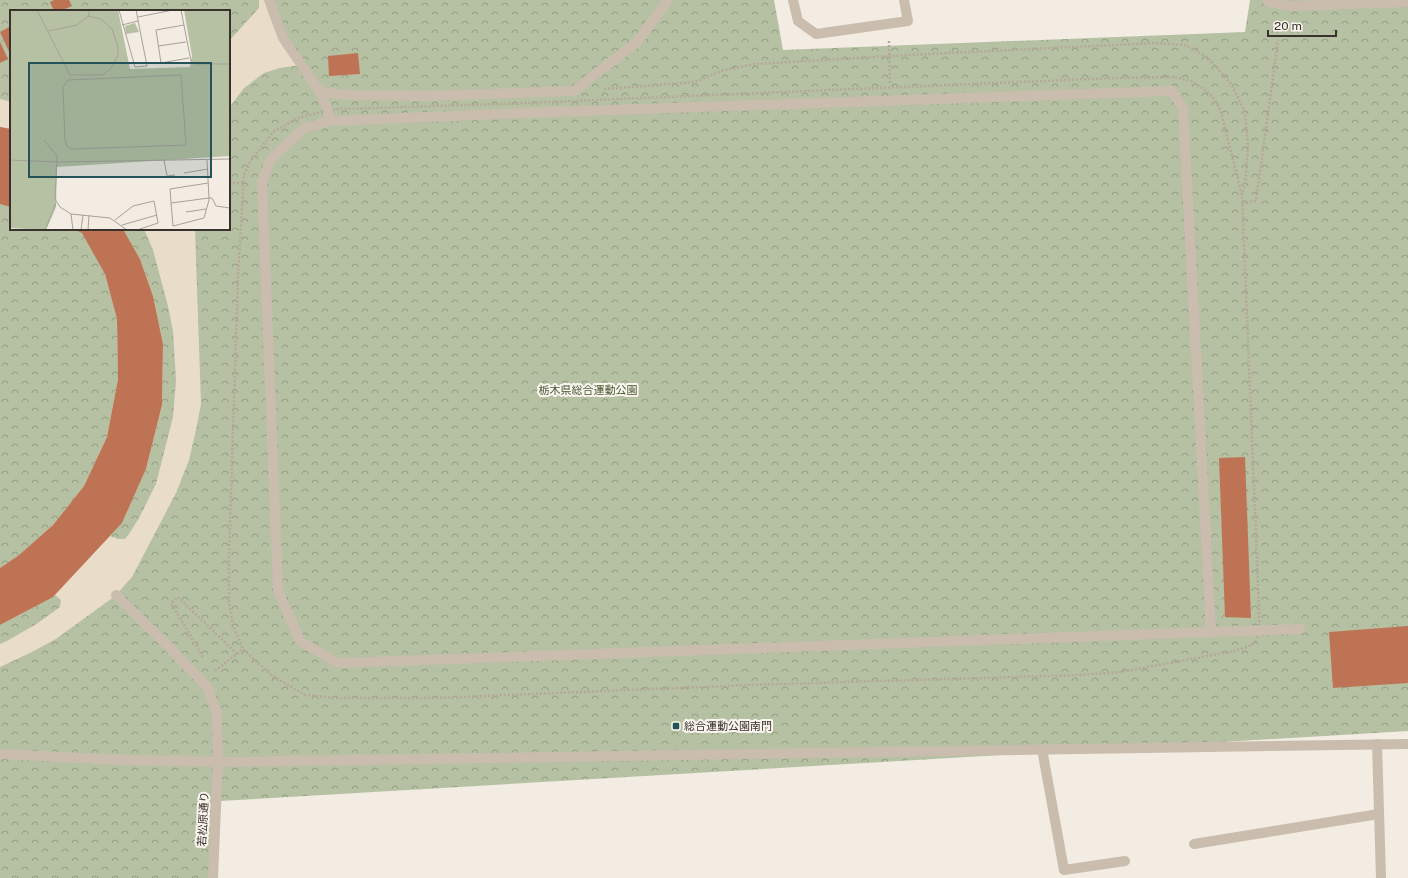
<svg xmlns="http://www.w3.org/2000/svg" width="1408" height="878" viewBox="0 0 1408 878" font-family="'Public Sans','Noto Sans JP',sans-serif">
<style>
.forest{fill:url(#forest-crowns);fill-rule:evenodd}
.plaza{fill:#e9ddca}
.building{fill:#be7454}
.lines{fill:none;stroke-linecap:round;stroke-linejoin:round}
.path{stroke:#b6a798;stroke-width:2.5;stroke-dasharray:2 2;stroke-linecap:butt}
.minor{stroke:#cabdae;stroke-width:10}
.poi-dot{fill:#245259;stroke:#faf5ee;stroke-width:1.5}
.labels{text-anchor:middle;stroke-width:4;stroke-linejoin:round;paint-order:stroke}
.park-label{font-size:11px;fill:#465631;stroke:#faf5ee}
.poi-label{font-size:11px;fill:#39312c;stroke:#faf5ee;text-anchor:start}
.street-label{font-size:11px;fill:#39312c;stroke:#faf5ee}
.inset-road{fill:none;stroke:#a8a199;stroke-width:1}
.view{fill:#245259;fill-opacity:0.15;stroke:#245259;stroke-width:2}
.inset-edge{fill:none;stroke:#39312c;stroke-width:2}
</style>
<defs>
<pattern id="forest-crowns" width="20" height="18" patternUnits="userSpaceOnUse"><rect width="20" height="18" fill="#b5c1a2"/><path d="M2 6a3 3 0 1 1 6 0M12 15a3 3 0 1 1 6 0" fill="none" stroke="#949d84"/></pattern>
</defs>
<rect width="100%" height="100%" fill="#f2ece2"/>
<path class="forest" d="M 0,0 L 774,0 L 783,50 L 1245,32 L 1250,0 L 1408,0 L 1408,731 L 220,801 L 217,878 L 0,878 ZM 11,11 L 229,11 L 229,229 L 11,229 Z"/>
<g class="plaza">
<polygon points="259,0 269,0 301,65 280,68 264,73 244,88 229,108 229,41 259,8"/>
<polygon points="0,99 11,102 11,129 0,127"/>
<polygon points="123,229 140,259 153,296 163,344 162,405 146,469 122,523 110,536 118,539 125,539 129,534 139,518 156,484 173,417 176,381 173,331 168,306 153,250 144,229 195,229 201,404 196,430 189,460 176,493 132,577 115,596 56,639 32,652 0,667 0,644 7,641 38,623 60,607 61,600 55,595 34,607 0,625 0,568 19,555 53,525 84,486 107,437 118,379 117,319 105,274"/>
</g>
<g class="building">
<polygon points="54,0 69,0 72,6 60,11 54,11 50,2"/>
<polygon points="11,26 11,56 0,32"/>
<polygon points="0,42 8,59 0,63"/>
<polygon points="358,53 360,74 329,76 328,56"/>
<polygon points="0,127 11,129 11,207 0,204"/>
<polygon points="73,229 123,229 140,259 153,296 163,344 162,405 146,469 122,523 53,597 0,625 0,568 19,555 53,525 84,486 107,437 118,379 117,319 105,274 82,233"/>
<polygon points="1245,457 1251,618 1225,617 1219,458"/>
<polygon points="1408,626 1408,683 1333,688 1329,632"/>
</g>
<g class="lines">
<g class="path">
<polyline points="889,41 890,84"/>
<path d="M 1175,77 L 1191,81 L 1204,89 L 1212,96 L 1220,109 L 1242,195 L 1258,585 C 1258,597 1262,633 1255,642 C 1250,647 1241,649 1235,651 L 1120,672 L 1080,675 L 749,685 L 436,698 L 337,698 L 305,695 L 271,675 L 243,649 L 233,626 L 229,602 L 229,555 L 238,276 L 244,174 L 250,162 L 273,132 L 298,118 L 328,110 L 338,109 L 501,104 L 1114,78 Z"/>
<polyline points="604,89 695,82 724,70 756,64 908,55 1156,43 1185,45 1207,57 1232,85 1245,112 1248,147 1245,184 1242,195"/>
<polyline points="229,183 244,183"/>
<polyline points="1242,203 1256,201 1278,40"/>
<polyline points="203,657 171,603 178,597 237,654"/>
<polyline points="215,671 243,649"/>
</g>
<g class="minor">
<polyline points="269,0 283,38 320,92 328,110 329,121"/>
<polyline points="793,0 798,21 816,34 908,21 904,0"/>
<polyline points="1267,0 1269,2 1291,6 1408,2"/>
<polygon points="1172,91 1183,108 1211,632 338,663 300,641 278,591 262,182 271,159 291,140 305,128 329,121 552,112"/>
<polyline points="320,92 351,95 424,96 574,91 637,42 668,0"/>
<polyline points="116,595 167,645 208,688 217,715 218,762 213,878"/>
<polyline points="1211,632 1300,629"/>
<polyline points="1377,744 1381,878"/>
<polyline points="1042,749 1064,870 1125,861"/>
<polyline points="0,754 124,760 228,762 1408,744"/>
<polyline points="1194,844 1379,814"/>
</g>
</g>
<rect class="poi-dot" x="672" y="722" width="8" height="8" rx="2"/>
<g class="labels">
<g class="park-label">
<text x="588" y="394">栃木県総合運動公園</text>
</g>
<g class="poi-label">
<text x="684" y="730">総合運動公園南門</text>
</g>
<g class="street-label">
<text transform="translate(203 819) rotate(-87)" y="4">若松原通り</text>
</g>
</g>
<g transform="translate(10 10)">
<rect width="220" height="220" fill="#f2ece2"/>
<path d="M 0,0 L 108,0 L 120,59 L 180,57 L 182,46 L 174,0 L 220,0 L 220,146 L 47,157 L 46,197 L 36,220 L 0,218 ZM 125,13 L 129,22 L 116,24 L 115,16 Z" fill="#b5c1a2"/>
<path class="inset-road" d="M 27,0 L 60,65M 109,0 L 125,57 L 137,56 L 126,0M 171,0 L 181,51 L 186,54 L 220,54M 128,7 L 163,0M 112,15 L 128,11M 174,15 L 146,20 L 151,53 L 179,48M 38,21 L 67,15 L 78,6 L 80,0M 148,36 L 176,32M 60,65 L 93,65 L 101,58 L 108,46 L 108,37 L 102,19 L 91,9 L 78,6M 171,65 L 176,135 L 62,139 L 57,136 L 55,130 L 53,77 L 58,70 ZM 34,130 L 47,146 L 45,189 L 50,197 L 61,204 L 100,208 L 117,220M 0,150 L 48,152 L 220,149M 154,150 L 157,166 L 165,165M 197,150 L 199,188 L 199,190 L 194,208 L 163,216 L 161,193 L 199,188 L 202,188 L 206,196 L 220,198M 174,163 L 198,159M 161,193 L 160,179 L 198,173M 176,202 L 196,199M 61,204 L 63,220M 105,210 L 123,196 L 144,191 L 148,213 L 127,220M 112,215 L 147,205M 35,220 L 46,193M 71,220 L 73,205M 78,220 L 79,205"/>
<path class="view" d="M 19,53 L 201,53 L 201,167 L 19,167 Z"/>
<rect width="220" height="220" class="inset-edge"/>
</g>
<path d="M1268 30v6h68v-6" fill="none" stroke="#39312c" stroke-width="2"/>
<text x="1274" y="30" font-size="12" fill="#39312c" stroke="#faf5ee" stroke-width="3" paint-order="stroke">20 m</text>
</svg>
